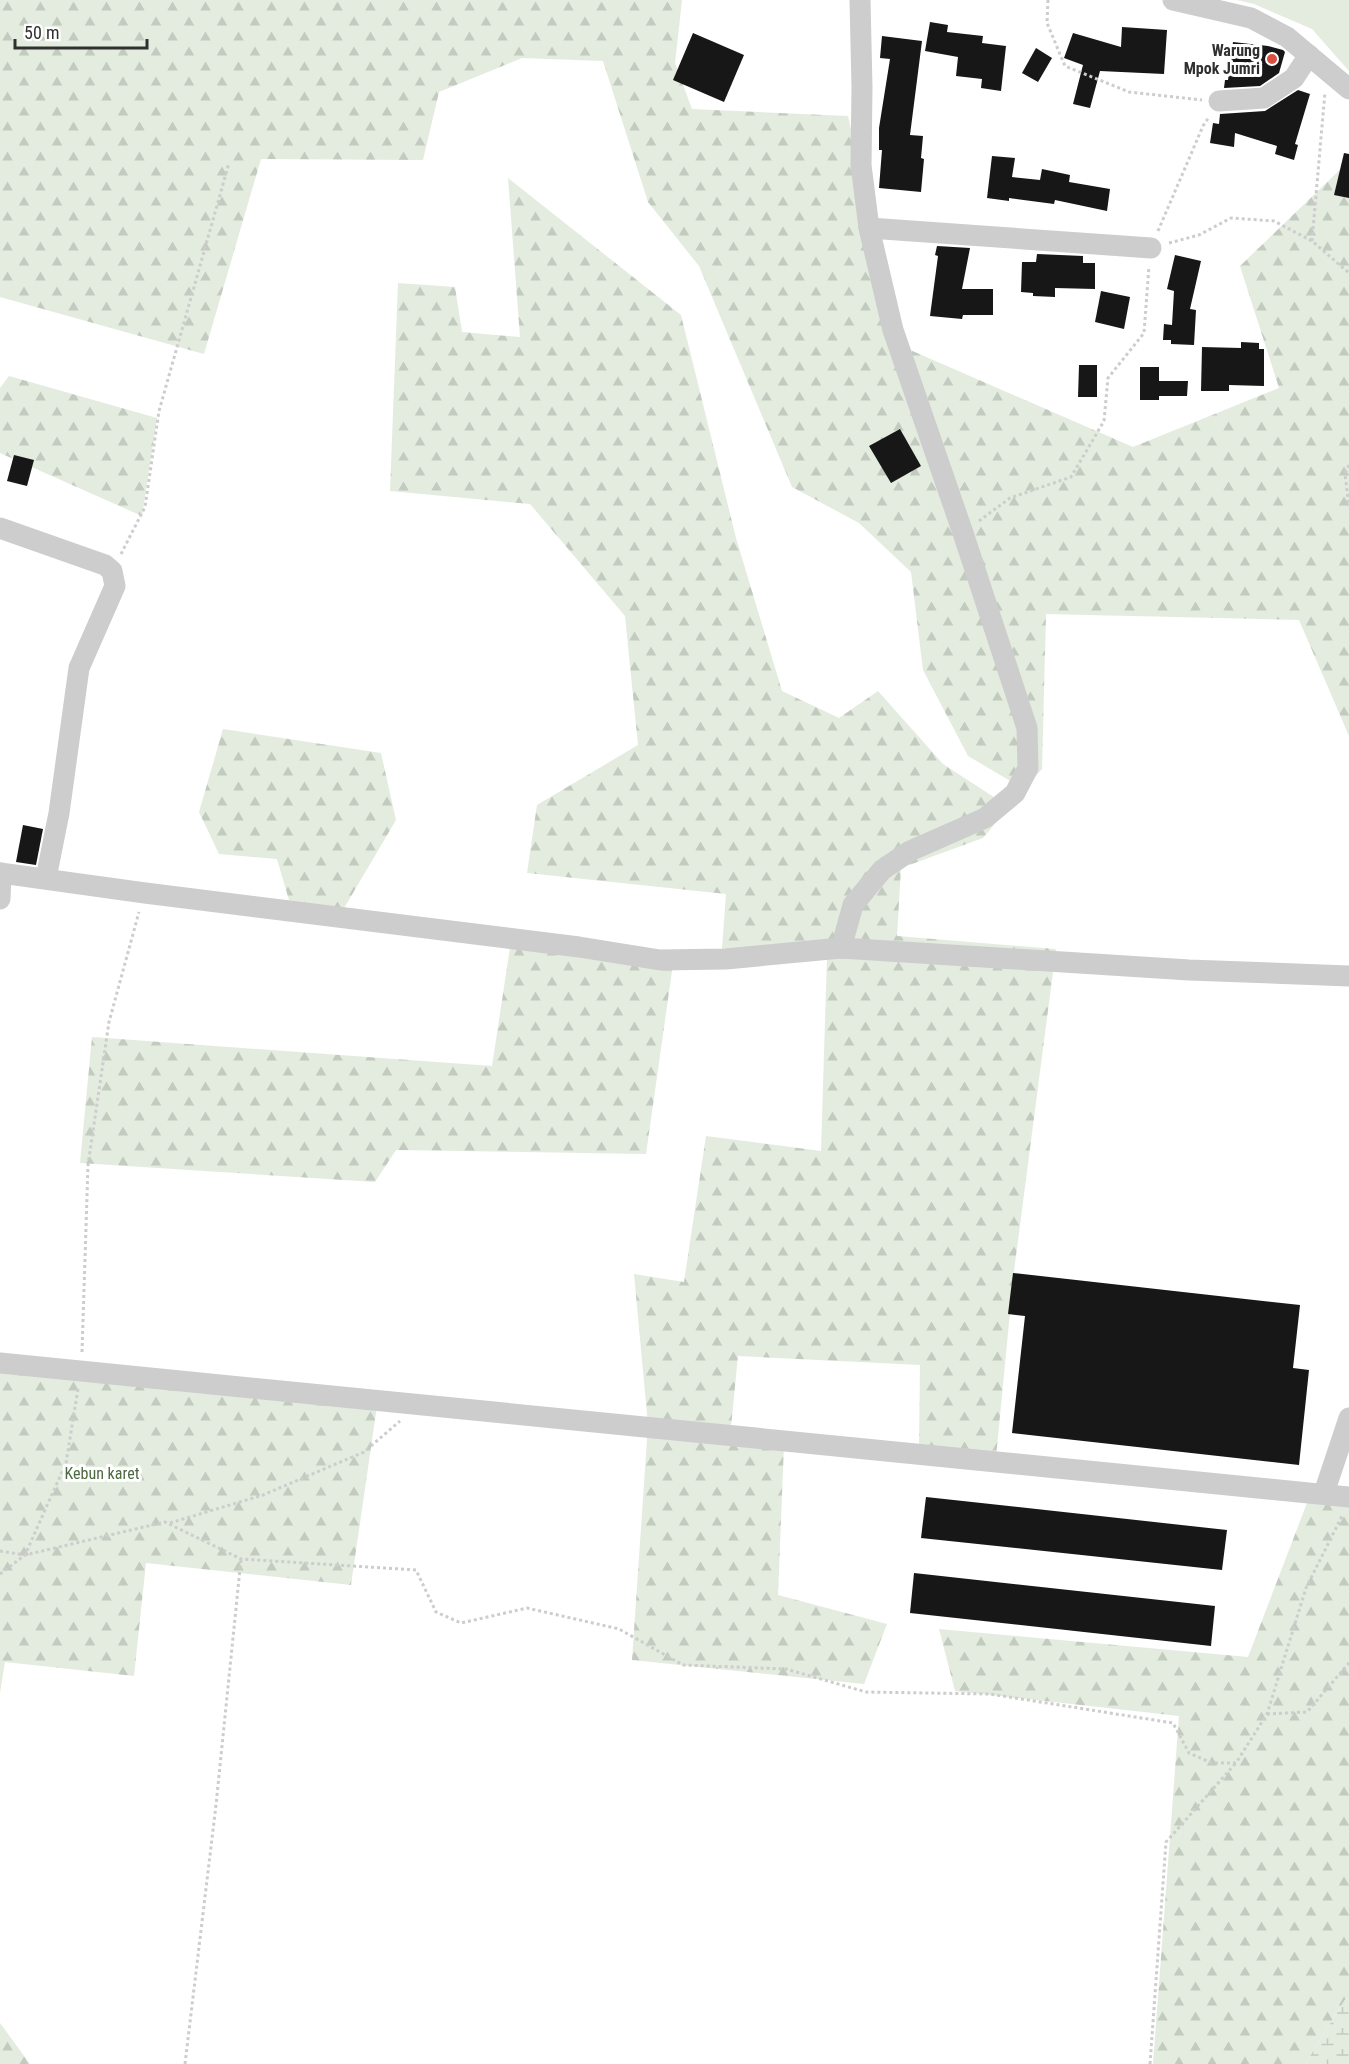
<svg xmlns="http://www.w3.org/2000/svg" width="1349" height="2064" viewBox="0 0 1349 2064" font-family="'Roboto Condensed',sans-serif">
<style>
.green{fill:#e3ecdf}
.forest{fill:url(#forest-firs)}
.wetland{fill:url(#wetland-marsh)}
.building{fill:#171717}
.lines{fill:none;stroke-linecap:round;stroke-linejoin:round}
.path{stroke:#cdcdcd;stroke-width:3;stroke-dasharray:3 3;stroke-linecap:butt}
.minor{stroke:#cdcdcd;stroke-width:21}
.poi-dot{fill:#d95040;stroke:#fff;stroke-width:2}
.labels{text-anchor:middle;stroke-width:6;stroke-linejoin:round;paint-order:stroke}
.poi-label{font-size:16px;font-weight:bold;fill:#303030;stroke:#fff;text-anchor:end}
.park-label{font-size:16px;fill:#4c6940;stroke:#fff}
</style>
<defs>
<pattern id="forest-firs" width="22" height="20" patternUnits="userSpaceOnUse" patternTransform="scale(1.5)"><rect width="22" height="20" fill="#e3ecdf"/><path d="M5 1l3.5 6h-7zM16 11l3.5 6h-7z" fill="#c3cbc0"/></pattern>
<pattern id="wetland-marsh" width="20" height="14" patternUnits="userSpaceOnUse" patternTransform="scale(1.5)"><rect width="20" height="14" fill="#e3ecdf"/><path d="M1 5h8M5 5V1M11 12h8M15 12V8" fill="none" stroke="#c3cbc0"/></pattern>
</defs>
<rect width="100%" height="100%" fill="#fff"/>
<polygon class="green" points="1237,0 1349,0 1349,71 1312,29 1254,4"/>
<g class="forest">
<polygon points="0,0 682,0 675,63 692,109 848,116 901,346 1133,447 1279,388 1240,266 1349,161 1349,736 1299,620 1046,614 1042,769 1024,789 968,756 923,670 911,572 859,523 792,487 699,266 648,202 603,61 522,58 439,92 423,160 261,159 204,354 0,297"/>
<polygon points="508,178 681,315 736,538 782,691 839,718 878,691 943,764 1009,807 983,838 901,868 897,936 1056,949 1014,1271 996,1457 919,1449 920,1365 738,1356 730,1437 784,1444 778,1595 887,1624 864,1684 632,1660 648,1425 634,1274 684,1282 706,1136 821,1151 827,957 721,962 726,894 527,873 537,805 638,745 625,616 530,504 390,491 398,283 455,287 462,332 520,337"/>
<polygon points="9,376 157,418 142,516 0,453 0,388"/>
<polygon points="223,729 381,753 396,820 343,910 291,907 277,859 219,854 199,812"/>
<polygon points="511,941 673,964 646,1154 396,1150 375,1182 80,1163 92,1037 492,1066"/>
<polygon points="0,1362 378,1399 351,1585 146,1563 134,1676 5,1662 0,1693"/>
<polygon points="1312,1490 1349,1495 1349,1998 1345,2000 1305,2064 1153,2064 1179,1716 955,1691 939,1629 1248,1657"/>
<polygon points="0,2023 30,2064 0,2064"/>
</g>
<polygon class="wetland" points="1349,1998 1349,2064 1305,2064 1345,2000"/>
<g class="building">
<polygon points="930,22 948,25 947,32 983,36 982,43 1006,46 1001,91 981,88 982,79 956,76 958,57 925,51"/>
<polygon points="1122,27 1167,30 1164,74 1100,71 1090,108 1073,104 1083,65 1064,58 1073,33 1121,47"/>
<polygon points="693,33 744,55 724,102 673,80"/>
<polygon points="882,36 922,41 910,135 923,136 921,158 924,159 921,192 879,188 882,150 879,150 879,128 890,59 880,58"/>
<polygon points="1233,42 1268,46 1283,50 1285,52 1279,73 1260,86 1224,88 1225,80 1228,80"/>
<polygon points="1036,48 1052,58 1038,82 1022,73"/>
<polygon points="1298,90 1310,94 1295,144 1298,145 1294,160 1275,154 1277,146 1235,133 1234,147 1210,143 1213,123 1219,124 1220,114 1265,111"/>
<polygon points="1344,153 1349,154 1349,198 1334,195"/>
<polygon points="992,156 1015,158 1012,177 1040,180 1042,169 1070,175 1069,182 1110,189 1107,211 1055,200 1054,204 1009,198 1009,201 987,198"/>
<polygon points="937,246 970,248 962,289 993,289 993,315 963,315 962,319 930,316 938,256 935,255"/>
<polygon points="1037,254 1083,256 1083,263 1095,263 1095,289 1055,288 1055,297 1033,296 1033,293 1021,292 1022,262 1036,262"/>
<polygon points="1175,255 1201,261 1190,309 1196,310 1194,345 1171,344 1171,340 1163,340 1164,324 1172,325 1174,291 1167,289"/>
<polygon points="1101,291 1130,297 1124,329 1095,322"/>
<polygon points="1241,342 1259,343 1259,349 1264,349 1264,386 1229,385 1229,391 1201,391 1202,347 1241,348"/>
<polygon points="1079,365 1097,365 1097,397 1078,397"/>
<polygon points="1140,367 1159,367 1159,381 1188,381 1187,396 1159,396 1159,400 1140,400"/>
<polygon points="900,429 921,466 891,483 869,446"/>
<polygon points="14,455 34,460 27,486 7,481"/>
<polygon points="23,825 43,829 36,865 16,862"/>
<polygon points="1013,1273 1300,1305 1293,1368 1309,1370 1299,1465 1012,1433 1025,1316 1008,1314"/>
<polygon points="926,1497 1227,1530 1222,1570 921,1538"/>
<polygon points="914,1573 1215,1606 1211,1646 910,1613"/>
</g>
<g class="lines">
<g class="path">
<polyline points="1048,0 1047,23 1065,66 1129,92 1202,100"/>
<polyline points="1158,231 1203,126 1209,117"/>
<polyline points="1312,241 1325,92"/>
<polyline points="1169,243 1199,235 1231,218 1274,221 1312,241 1349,273"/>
<polyline points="1349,465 1345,474 1349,506"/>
<polyline points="979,521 1010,498 1071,477 1104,421 1108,378 1144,333 1149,266"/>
<polyline points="121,554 145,507 159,411 229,163"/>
<polyline points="82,1352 88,1165 109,1022 139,912"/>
<polyline points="170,1523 263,1495 364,1452 400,1421"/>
<polyline points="0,1551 25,1555 165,1522 241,1559 416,1570 436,1612 461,1623 527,1608 619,1629 683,1665 786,1669 866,1692 990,1694 1173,1723 1189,1753 1212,1763 1236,1763 1267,1714 1306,1588 1343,1514"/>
<polyline points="0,1574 25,1555 66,1463 78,1389"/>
<polyline points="1267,1714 1307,1712 1349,1663"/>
<polyline points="185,2064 216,1805 241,1559"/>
<polyline points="1150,2064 1166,1842 1236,1763"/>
</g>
<g class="minor">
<polyline points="1173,0 1251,18 1287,37 1349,89"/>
<polyline points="1219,101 1264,98 1294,78 1309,55"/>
<polyline points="869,228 1151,248"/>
<polyline points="0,528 105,565 112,571 115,586 79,668 59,813 46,878"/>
<polyline points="0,873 145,893 579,947 660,960 726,959 841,948 1189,970 1349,976"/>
<polyline points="0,899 1,873"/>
<polyline points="841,948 853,905 882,870 910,851 985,818 1015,793 1028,768 1027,728 963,533 893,330 869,228 861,165 862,87 860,0"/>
<polyline points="0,1363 1349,1497"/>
<polyline points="1324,1493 1349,1418"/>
</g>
</g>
<circle class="poi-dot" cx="1272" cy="59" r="6"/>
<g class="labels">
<g class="poi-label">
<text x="1260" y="56">Warung<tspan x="1260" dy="18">Mpok Jumri</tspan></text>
</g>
<g class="park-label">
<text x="102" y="1479">Kebun karet</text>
</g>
</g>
<path d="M15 39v9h132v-9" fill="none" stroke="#303030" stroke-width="3"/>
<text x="24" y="39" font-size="18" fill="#303030" stroke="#ffffff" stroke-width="4.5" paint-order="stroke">50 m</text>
</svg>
